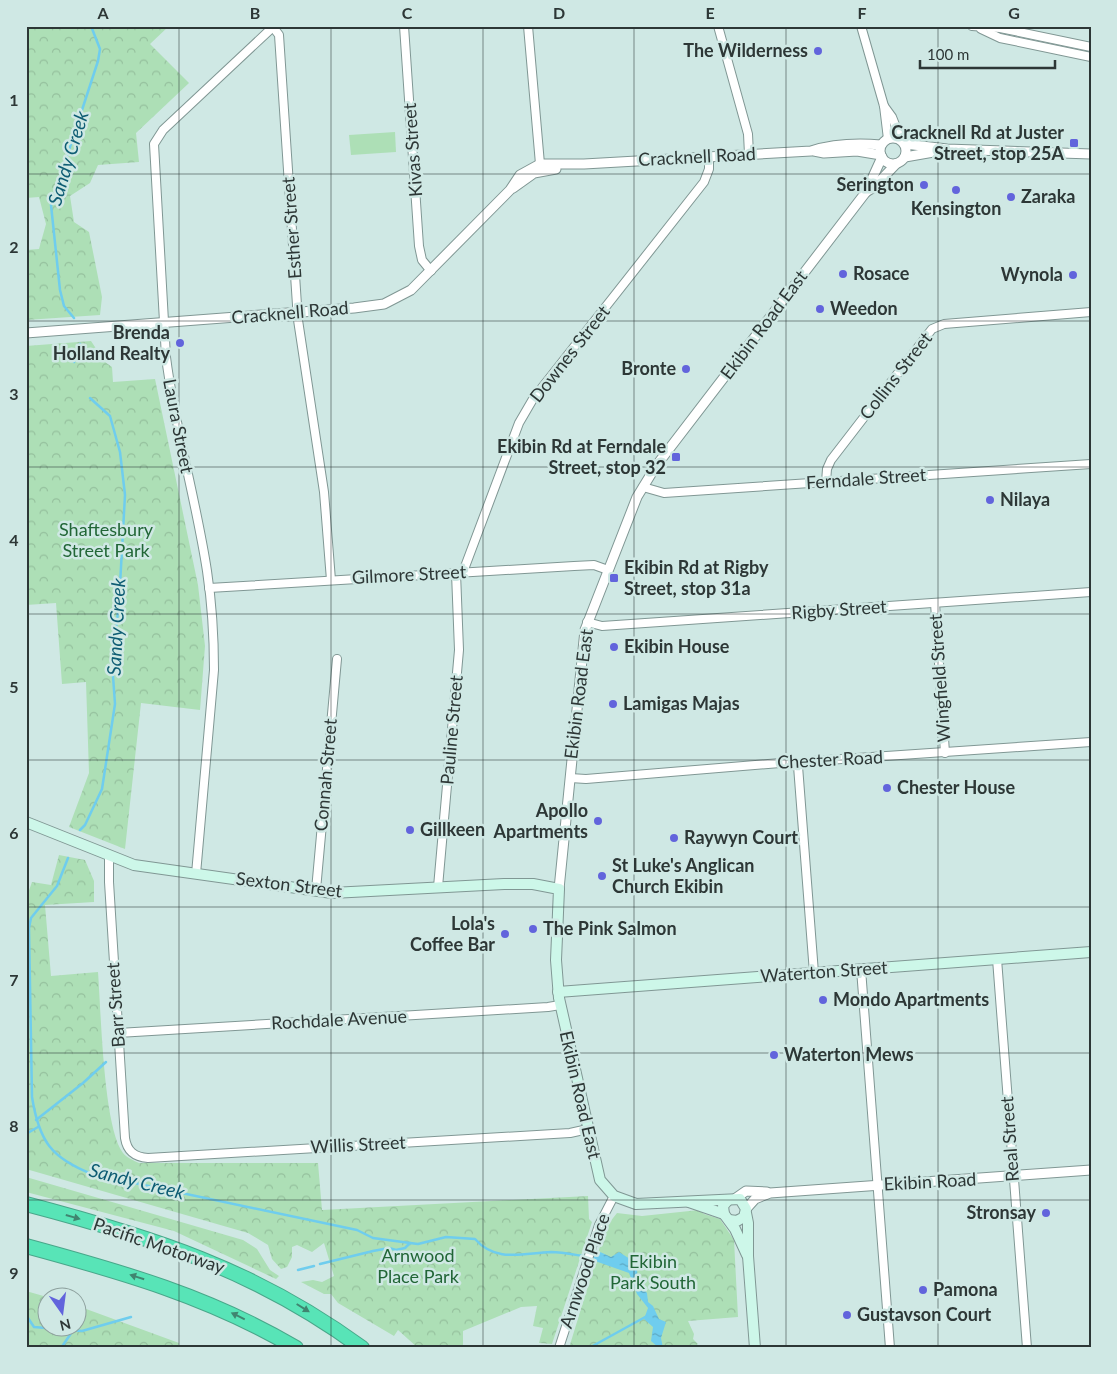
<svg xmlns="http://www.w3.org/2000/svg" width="1117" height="1374" viewBox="0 0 1117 1374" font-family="Lato,sans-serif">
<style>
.green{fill:#addfb6}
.forest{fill:url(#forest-crowns)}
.water{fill:url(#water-ripples)}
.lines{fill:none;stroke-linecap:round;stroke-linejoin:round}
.stream{stroke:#6fcdee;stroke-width:2.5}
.minor-casing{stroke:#809794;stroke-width:10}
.tertiary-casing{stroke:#809794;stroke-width:11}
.secondary-casing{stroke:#809794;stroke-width:12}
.motorway-casing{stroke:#49a78a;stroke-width:16}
.minor{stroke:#fff;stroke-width:8}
.tertiary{stroke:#fff;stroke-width:9}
.secondary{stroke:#cdf7e9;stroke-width:10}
.motorway{stroke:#58e4b7;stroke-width:14}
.oneway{fill:#408570}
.grid{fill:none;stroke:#2d3736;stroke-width:1;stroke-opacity:0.55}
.poi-dot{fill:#6264dc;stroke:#cfe8e4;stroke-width:2}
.labels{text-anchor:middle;stroke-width:5;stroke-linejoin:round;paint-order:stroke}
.poi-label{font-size:18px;font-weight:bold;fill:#2d3736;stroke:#cfe8e4;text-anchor:start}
.street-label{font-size:18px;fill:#2d3736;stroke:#cfe8e4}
.park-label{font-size:18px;fill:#216636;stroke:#cfe8e4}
.water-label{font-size:19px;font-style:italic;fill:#0d5c73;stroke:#cfe8e4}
.neatline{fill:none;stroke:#2d3736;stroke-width:2}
.grid-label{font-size:16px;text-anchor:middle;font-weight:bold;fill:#2d3736}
</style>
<defs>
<pattern id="forest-crowns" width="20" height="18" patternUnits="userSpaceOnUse" patternTransform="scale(1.25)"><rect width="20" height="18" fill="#addfb6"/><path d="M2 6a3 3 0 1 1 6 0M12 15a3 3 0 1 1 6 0" fill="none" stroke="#95c09d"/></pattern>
<pattern id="water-ripples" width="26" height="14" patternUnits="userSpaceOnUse" patternTransform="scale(1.25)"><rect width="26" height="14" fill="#6fcdee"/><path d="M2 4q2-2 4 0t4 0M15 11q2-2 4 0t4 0" fill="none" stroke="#5ca7c2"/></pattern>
</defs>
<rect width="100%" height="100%" fill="#cfe8e4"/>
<polygon class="green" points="395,132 396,152 351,155 349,135"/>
<g class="forest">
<polygon points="26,26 169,26 150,44 189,83 136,133 139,162 98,165 90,183 70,196 74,222 89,232 102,297 100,315 26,320 26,250 39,249 46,224 39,197 26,198"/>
<polygon points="91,341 105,362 112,367 113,382 155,379 198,585 205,646 200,710 141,703 125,849 69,827 89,773 86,682 62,684 56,603 26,605 26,346"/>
<path d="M 59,855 L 85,860 L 94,881 L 94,902 L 45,905 L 51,976 L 98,972 C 101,1009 103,1127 123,1153 C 127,1158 133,1160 139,1163 L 318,1163 L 322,1210 L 588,1196 L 589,1219 L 592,1222 L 552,1344 L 539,1343 L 543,1328 L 533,1326 L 537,1306 L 521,1307 L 463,1331 L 463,1348 L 418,1348 L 398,1330 L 394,1336 L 338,1303 L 331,1294 L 324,1294 L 301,1282 L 313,1280 L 322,1282 L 334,1276 L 324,1243 L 312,1252 L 297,1245 L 292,1247 L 292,1257 L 287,1267 L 281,1269 L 272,1259 L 268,1245 L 248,1233 L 26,1169 L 26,899 L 32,882 L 51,885 Z"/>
<polygon points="26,1177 243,1240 257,1249 270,1270 279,1276 276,1279 174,1231 26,1192"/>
<polygon points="699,1210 704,1214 720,1219 734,1240 738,1317 688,1321 694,1334 693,1339 698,1344 691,1348 569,1348 606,1227 617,1213 642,1216"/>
<polygon points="26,1291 47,1297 48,1326 78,1326 78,1306 179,1343 178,1348 26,1348"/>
</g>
<polygon class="water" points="598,1251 611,1257 619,1252 630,1259 637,1269 638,1282 647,1293 648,1302 653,1306 659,1319 666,1322 661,1338 663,1348 659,1348 651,1341 653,1327 644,1319 648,1308 637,1294 629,1273 595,1261"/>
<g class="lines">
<g class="stream">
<polyline points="74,318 64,306 60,290 51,205 98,61 100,49 91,26"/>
<polyline points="74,362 80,344"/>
<polyline points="80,830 85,825 102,789 115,704 112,662 119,603 125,495 120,452 110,416 90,398"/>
<path d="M 68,858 L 57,886 L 31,918 L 29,928 L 32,1097 C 39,1141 51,1158 92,1174 L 357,1230 L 373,1238 L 410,1243"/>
<polyline points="36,1120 83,1083 106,1062"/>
<polyline points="26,1134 38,1127"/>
<path d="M 320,1264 L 373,1251 L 389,1248 L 396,1250 L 405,1248 L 410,1243 L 418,1244 L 446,1237 L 475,1239 C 496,1263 523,1253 551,1252 C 566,1252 583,1257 598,1258"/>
<polyline points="298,1270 314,1266"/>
<polyline points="26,1315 34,1327 82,1331 131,1317"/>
<polyline points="61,1348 74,1329"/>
<polyline points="589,1348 647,1316"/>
</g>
<defs>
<g id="minor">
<polyline points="404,26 419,246 422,260 431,271"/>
<polyline points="528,26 540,164"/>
<polyline points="718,26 748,134 749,154"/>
<polyline points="861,26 884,106 888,139"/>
<polyline points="972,26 1000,28 1091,47"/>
<polyline points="273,27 279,35 298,320 324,492 331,580"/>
<polyline points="981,29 1000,38 1091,57"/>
<polyline points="884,106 892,117 901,140"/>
<polyline points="826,482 827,469 831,460 932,329 944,324 1091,312"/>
<polyline points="643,487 664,493 1091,464"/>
<polyline points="463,572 519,423 533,399 704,182 709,169 709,157"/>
<polyline points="209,588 574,566 594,565 608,570"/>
<polyline points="935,603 945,753"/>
<polyline points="587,622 602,626 1091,592"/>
<polyline points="798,766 814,973"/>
<polyline points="570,778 586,779 780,763 798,766 813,761 1091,742"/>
<path d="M 109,857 L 109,882 L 125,1138 C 127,1151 134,1157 148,1158 L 570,1133 L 588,1129"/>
<path d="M 196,874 L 214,670 C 214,637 212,604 207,571 C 196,499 175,429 166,357 L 154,144 L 163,130 L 274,26"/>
<polyline points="438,887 459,650 456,573"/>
<polyline points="316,890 337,659"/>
<polyline points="997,959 1027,1348"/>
<polyline points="861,969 890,1348"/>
<polyline points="118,1033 548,1007 560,1005"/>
<polyline points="559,1348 599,1225 614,1196"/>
</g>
<g id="tertiary">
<circle cx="893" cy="151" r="13"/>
<polyline points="905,144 947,149 1091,154"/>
<polyline points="814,151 824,153 857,151 881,155"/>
<polyline points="905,157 945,150"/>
<polyline points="513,188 534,173 556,169"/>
<polyline points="866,192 874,187 896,164"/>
<path d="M 26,333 L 354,308 L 384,304 L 411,290 L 510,190 L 520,175 L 540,164 L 584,164 L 811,151 C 833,144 858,143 881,145"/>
<polyline points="559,889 585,630 637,497 656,466 866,192 882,157"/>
<polyline points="736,1198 746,1191 767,1192"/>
<polyline points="746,1209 755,1199 770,1193 1091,1170"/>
</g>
<g id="secondary">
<polyline points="26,822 134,865 332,893 504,884 533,884 559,889 556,960 559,998 600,1180 614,1196 636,1204 740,1199 746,1209 744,1217 737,1221 729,1220"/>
<polyline points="558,992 1091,952"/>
<polyline points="728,1200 723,1206 724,1214 735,1229 747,1255"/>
<polyline points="689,1202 724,1214"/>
<polyline points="746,1213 748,1223 748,1256 755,1348"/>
</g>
<g id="motorway">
<path d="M 26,1204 C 152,1237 256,1270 362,1348"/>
<path d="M 26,1246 C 122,1272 210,1297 296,1348"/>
</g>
</defs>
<use href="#minor" class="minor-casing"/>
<use href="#tertiary" class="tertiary-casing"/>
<use href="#secondary" class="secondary-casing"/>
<use href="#motorway" class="motorway-casing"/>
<use href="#minor" class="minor"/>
<use href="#tertiary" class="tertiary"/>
<use href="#secondary" class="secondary"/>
<use href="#motorway" class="motorway"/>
</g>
<defs><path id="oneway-solid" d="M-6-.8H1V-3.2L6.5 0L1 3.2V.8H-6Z" transform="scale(1.25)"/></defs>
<g class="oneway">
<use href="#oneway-solid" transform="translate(73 1217) rotate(16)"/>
<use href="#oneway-solid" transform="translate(137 1277) rotate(-163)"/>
<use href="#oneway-solid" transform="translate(303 1308) rotate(32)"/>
<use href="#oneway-solid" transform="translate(238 1316) rotate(-154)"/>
</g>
<path class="grid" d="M 179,26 L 179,1348M 331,26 L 331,1348M 483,26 L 483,1348M 634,26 L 634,1348M 786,26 L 786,1348M 938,26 L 938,1348M 26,174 L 1091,174M 26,321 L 1091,321M 26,467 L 1091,467M 26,614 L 1091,614M 26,760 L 1091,760M 26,907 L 1091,907M 26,1053 L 1091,1053M 26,1200 L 1091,1200"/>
<g class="poi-dot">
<circle cx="818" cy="51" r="5"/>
<rect x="1069" y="138" width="10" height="10" rx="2.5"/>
<circle cx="924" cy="185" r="5"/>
<circle cx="956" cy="190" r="5"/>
<circle cx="1011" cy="197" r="5"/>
<circle cx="843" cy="274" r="5"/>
<circle cx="1073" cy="275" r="5"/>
<circle cx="820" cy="309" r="5"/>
<circle cx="180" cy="343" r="5"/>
<circle cx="686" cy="369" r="5"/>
<rect x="671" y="452" width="10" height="10" rx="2.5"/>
<circle cx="990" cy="500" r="5"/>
<rect x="609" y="573" width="10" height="10" rx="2.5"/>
<circle cx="614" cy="647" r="5"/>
<circle cx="613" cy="704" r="5"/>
<circle cx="887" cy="788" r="5"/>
<circle cx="598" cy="821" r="5"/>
<circle cx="410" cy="830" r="5"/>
<circle cx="674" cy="838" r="5"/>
<circle cx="602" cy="876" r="5"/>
<circle cx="533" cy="929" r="5"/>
<circle cx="505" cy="934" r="5"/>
<circle cx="823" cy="1000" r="5"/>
<circle cx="774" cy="1055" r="5"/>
<circle cx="1046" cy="1213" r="5"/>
<circle cx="923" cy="1290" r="5"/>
<circle cx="847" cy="1315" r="5"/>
</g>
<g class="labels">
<g class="poi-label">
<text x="808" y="57" text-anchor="end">The Wilderness</text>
<text x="1064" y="139" text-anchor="end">Cracknell Rd at Juster<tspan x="1064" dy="21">Street, stop 25A</tspan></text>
<text x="914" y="191" text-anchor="end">Serington</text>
<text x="1021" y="203">Zaraka</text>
<text x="956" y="215" text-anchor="middle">Kensington</text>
<text x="853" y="280">Rosace</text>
<text x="1063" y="281" text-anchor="end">Wynola</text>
<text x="830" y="315">Weedon</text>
<text x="170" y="339" text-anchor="end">Brenda<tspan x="170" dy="21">Holland Realty</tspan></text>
<text x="676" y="375" text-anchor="end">Bronte</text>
<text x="666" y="453" text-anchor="end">Ekibin Rd at Ferndale<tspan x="666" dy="21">Street, stop 32</tspan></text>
<text x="1000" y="506">Nilaya</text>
<text x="624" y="574">Ekibin Rd at Rigby<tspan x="624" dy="21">Street, stop 31a</tspan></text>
<text x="624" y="653">Ekibin House</text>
<text x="623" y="710">Lamigas Majas</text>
<text x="897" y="794">Chester House</text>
<text x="588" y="817" text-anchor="end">Apollo<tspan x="588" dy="21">Apartments</tspan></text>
<text x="420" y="836">Gillkeen</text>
<text x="684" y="844">Raywyn Court</text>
<text x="612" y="872">St Luke's Anglican<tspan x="612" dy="21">Church Ekibin</tspan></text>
<text x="495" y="930" text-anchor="end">Lola's<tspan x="495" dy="21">Coffee Bar</tspan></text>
<text x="543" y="935">The Pink Salmon</text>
<text x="833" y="1006">Mondo Apartments</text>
<text x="784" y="1061">Waterton Mews</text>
<text x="1036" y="1219" text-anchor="end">Stronsay</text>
<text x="933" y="1296">Pamona</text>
<text x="857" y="1321">Gustavson Court</text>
</g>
<g class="street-label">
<text transform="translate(413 150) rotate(-94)" y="6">Kivas Street</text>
<text transform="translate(697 157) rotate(-3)" y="6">Cracknell Road</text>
<text transform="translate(292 228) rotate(-94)" y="6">Esther Street</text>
<text transform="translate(290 313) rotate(-5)" y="6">Cracknell Road</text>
<text transform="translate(764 325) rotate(-53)" y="6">Ekibin Road East</text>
<text transform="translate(570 354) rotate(-52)" y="6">Downes Street</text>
<text transform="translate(896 376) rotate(-52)" y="6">Collins Street</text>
<text transform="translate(178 426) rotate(79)" y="6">Laura Street</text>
<text transform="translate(866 479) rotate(-4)" y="6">Ferndale Street</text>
<text transform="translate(409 575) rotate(-3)" y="6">Gilmore Street</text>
<text transform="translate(839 610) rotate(-4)" y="6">Rigby Street</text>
<text transform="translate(940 678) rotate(-94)" y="6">Wingfield Street</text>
<text transform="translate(579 694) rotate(-83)" y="6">Ekibin Road East</text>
<text transform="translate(452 730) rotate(-85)" y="6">Pauline Street</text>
<text transform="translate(830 760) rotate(-3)" y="6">Chester Road</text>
<text transform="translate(326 775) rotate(-85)" y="6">Connah Street</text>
<text transform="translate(289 885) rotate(7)" y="6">Sexton Street</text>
<text transform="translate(824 972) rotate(-4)" y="6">Waterton Street</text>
<text transform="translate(116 1005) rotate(-94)" y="6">Barr Street</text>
<text transform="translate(339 1020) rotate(-3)" y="6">Rochdale Avenue</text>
<text transform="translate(580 1095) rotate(77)" y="6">Ekibin Road East</text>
<text transform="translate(1010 1139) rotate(-94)" y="6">Real Street</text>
<text transform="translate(358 1145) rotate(-3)" y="6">Willis Street</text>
<text transform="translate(930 1182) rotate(-3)" y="6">Ekibin Road</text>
<text transform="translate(159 1246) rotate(19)" y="6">Pacific Motorway</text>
<text transform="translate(585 1271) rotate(-71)" y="6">Arnwood Place</text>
</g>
<g class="park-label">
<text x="106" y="536">Shaftesbury<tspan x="106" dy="21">Street Park</tspan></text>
<text x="418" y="1262">Arnwood<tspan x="418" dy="21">Place Park</tspan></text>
<text x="653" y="1268">Ekibin<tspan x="653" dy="21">Park South</tspan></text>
</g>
<g class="water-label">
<text transform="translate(68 158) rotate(-73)" y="7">Sandy Creek</text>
<text transform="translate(116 627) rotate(-87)" y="7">Sandy Creek</text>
<text transform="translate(137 1181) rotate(14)" y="7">Sandy Creek</text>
</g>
</g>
<rect width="1117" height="1374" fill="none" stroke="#cfe8e4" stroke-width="55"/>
<g transform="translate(62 1312) rotate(166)"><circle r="24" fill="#cfe8e4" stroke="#8ea19e"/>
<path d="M0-4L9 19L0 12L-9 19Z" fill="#6264dc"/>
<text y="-8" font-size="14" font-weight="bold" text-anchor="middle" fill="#2d3736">N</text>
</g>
<path d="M920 60v8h135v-8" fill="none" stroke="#2d3736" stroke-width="2.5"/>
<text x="927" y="60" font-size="15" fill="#2d3736" stroke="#cfe8e4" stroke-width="4" paint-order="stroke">100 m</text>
<rect x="28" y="28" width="1062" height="1318" class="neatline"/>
<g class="grid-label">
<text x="103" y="19">A</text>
<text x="255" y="19">B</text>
<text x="407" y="19">C</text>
<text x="559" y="19">D</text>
<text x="710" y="19">E</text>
<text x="862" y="19">F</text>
<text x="1014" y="19">G</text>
<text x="14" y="106">1</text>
<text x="14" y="253">2</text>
<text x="14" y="400">3</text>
<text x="14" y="546">4</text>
<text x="14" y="693">5</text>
<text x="14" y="839">6</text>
<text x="14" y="986">7</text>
<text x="14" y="1132">8</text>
<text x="14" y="1279">9</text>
</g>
</svg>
